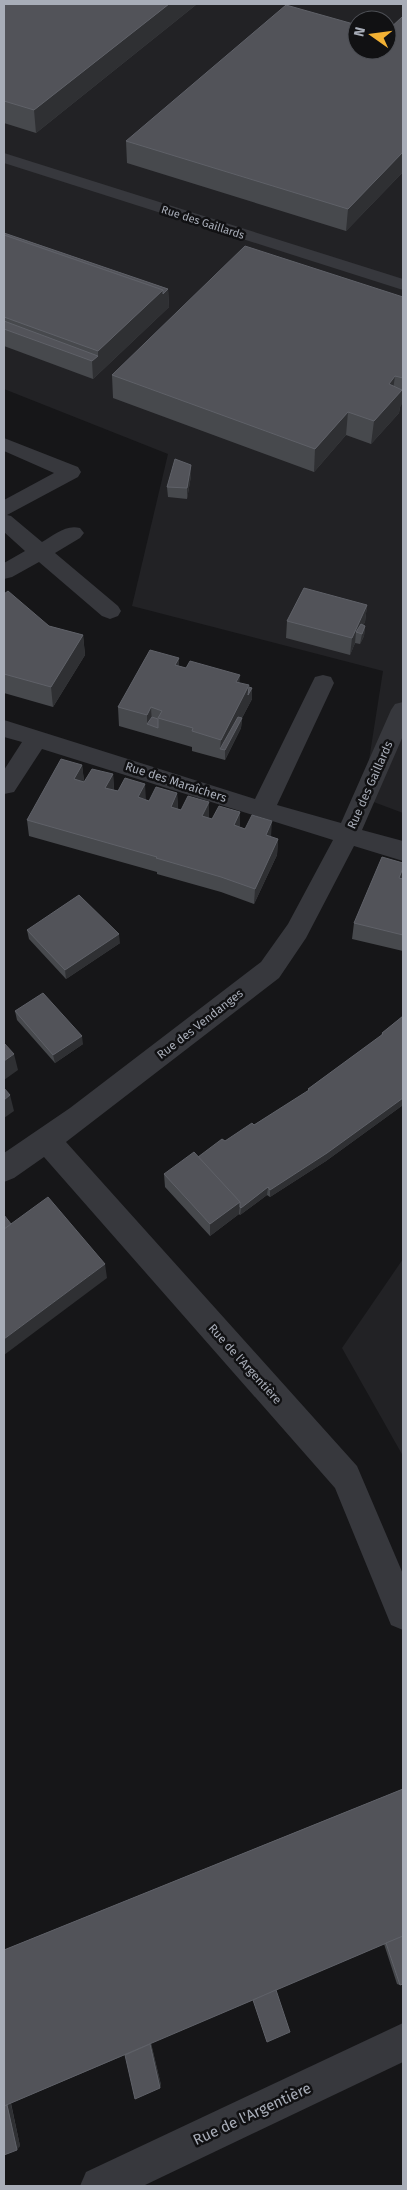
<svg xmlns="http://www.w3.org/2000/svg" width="407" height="2190" viewBox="0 0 407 2190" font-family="'Fira Sans',sans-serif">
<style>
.built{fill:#222225;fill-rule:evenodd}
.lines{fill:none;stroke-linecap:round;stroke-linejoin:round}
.minor{fill:#37383d;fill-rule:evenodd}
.wall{fill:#47494d}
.shaded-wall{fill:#2f3033}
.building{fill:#525359;stroke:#5f6168}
.labels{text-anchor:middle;stroke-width:5;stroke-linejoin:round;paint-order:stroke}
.far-street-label{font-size:11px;fill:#a8adb8;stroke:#111113}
.street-label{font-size:12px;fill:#a8adb8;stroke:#111113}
.near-street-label{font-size:15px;fill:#a8adb8;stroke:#111113}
</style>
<rect width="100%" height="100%" fill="#161618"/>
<g class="built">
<path d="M 4,4 L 403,4 L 403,813 L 363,798 L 383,671 L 132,606 L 168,454 L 4,389 ZM 357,20 L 387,20 L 387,50 L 357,50 Z"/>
<polygon points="403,1259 403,1456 342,1348"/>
</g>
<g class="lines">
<g class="minor">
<polygon points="4,153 403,279 403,290 4,163"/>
<path d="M 4,438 L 78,467 L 81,472 L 78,477 L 7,515 L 11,516 L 42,542 C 54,535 66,524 80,528 L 84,533 L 80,538 L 55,553 L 118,606 L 121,611 L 118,616 L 110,619 L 102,616 L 39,562 L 12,577 L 4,579 L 4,563 L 25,551 L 4,532 L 4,500 L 54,473 L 4,451 Z"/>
<polygon points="323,675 331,677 334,683 277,805 341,823 391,710 395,704 403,702 403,736 362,830 403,841 403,861 354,846 306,938 279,978 66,1142 357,1466 403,1574 403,1630 391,1625 335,1488 44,1157 14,1178 4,1182 4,1153 70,1108 261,962 288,924 333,840 42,749 14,792 4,794 4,770 22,742 4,737 4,720 255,799 312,683 315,677"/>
<polygon points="403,2023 403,2062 143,2186 80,2186 86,2172"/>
</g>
</g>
<g class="wall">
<polygon points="4,4 197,4 36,133 4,123"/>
<polygon points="403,17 403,172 346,231 127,163 126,141 387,50"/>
<polygon points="4,233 168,289 169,307 93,379 4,346"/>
<polygon points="403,297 403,401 400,407 399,413 371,444 346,435 314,472 113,398 112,375"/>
<polygon points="191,465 191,476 187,499 168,497 167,487"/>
<polygon points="4,594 49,626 83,635 85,655 53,707 4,693"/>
<polygon points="367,605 365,622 363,625 365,626 364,636 360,644 355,643 350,655 286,638 287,621"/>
<polygon points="179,658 179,666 240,683 252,688 252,699 242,718 241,728 225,760 192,751 192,747 119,726 118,707"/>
<polygon points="82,765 84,781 83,782 84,782 113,774 114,790 149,801 177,793 178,809 212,819 240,812 240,827 278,839 277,855 254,904 221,892 157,874 157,872 29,836 27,820"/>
<polygon points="403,863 403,872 402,878 403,879 403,951 352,939 354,923"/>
<polygon points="27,930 120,943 66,979 29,939"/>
<polygon points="15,1011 83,1044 55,1063 17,1020"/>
<polygon points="403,1016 403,1105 326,1161 270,1197 267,1195 240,1215 239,1214 210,1236 165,1187 164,1174 198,1157 254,1125 308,1091 308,1089 381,1036 382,1033"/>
<polygon points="403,1789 400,1985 397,1984 384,1944 151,2043 161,2085 125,2055 11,2103 20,2146 4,2155 4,1950"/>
</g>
<g class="shaded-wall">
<polygon points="169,4 197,4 36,133 34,110"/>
<polygon points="403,152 403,172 346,231 348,209"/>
<polygon points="168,289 169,307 93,379 92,361 98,356 98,351 163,290"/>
<polygon points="395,376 392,397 389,384"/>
<polygon points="402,390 403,393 403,402 400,407 399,413 371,444 374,421"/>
<polygon points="348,412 346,435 314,472 315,449"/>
<polygon points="191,465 191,476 187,499 187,488"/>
<polygon points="367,605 365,622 360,633 356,632 355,643 350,655 352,638"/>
<polygon points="365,626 364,636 360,644 362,634"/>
<polygon points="83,635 85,655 53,707 51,687"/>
<polygon points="179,658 179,676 175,665"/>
<polygon points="240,675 239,692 236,682"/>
<polygon points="249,685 248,695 252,688 252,699 237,727 242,718 241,728 225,760 225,750 220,749 221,740"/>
<polygon points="151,707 152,726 147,724 147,715"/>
<polygon points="82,765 84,781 76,795 74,779"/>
<polygon points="113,774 114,791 105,788"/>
<polygon points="145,784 146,800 138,797"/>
<polygon points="177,793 178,810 171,807"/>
<polygon points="209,802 209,819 202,816"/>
<polygon points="240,812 240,828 234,825"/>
<polygon points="272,821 271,837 266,835"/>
<polygon points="278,839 277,855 254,904 255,889"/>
<polygon points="403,868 403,871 402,879 399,878"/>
<polygon points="119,934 120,943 66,979 65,970"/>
<polygon points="82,1036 83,1044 55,1063 53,1055"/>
<polygon points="14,1054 18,1070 4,1080 4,1061"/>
<polygon points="10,1095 14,1111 4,1118 4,1100"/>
<polygon points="403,1096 403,1105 326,1161 270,1197 270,1190"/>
<polygon points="268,1187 267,1195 240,1215 241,1208"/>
<polygon points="240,1202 239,1214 210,1236 210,1224"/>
<polygon points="105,1264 107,1278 4,1355 4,1339"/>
<polygon points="150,2041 161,2085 160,2088 149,2043"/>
<polygon points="10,2100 20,2146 17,2150 7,2103"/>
</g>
<g class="building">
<polygon points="4,4 169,4 34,110 4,101"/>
<polygon points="286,5 357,25 357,50 387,50 387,31 402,17 403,17 403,152 348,209 126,141"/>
<polygon points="4,233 168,289 163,294 163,290 4,235"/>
<polygon points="4,235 163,290 98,351 4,317"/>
<polygon points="245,246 403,297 403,378 395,376 389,384 402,390 374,421 348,412 315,449 112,375"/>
<polygon points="4,321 98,356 92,361 4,329"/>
<polygon points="175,459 191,465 187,488 167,487"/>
<polygon points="304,588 367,605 352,638 287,621"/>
<polygon points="8,591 49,626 83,635 51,687 4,674 4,594"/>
<polygon points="361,624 365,626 362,634 356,632"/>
<polygon points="150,650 179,658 175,665 186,668 190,661 240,675 236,682 249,685 221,740 192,731 193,728 158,718 162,711 151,707 147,715 118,707"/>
<polygon points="249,687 252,688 248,695"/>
<polygon points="152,717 158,719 158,728 147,724"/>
<polygon points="238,717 242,718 225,750 220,749"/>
<polygon points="61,759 82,765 74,779 84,782 92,769 113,774 105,788 118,791 125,778 145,784 138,797 149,801 156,787 177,793 171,807 181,810 188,796 209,802 202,816 212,819 219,806 240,812 234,825 245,829 252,815 272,821 266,835 278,839 255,889 221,877 156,858 157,857 27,820"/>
<polygon points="382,857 403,863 403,868 399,878 403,879 403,935 354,923"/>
<polygon points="79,895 119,934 65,970 27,930"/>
<polygon points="43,993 82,1036 53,1055 15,1011"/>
<polygon points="403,1016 403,1098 327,1153 270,1190 268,1187 241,1208 240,1207 240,1202 198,1157 222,1139 225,1141 252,1123 254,1125 309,1090 308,1089 383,1034 382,1033"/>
<polygon points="4,1043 14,1054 4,1061"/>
<polygon points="4,1088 10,1095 4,1100"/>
<polygon points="194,1152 240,1202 210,1224 164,1174"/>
<polygon points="48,1197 105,1264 4,1339 4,1229"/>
<polygon points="4,1215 11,1224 4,1229"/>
<polygon points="403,1789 403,1936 4,2106 4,1950"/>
<polygon points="403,1936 403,1984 400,1985 386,1943"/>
<polygon points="276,1990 290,2032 267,2042 253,2000"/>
<polygon points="150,2044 160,2088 135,2099 125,2055"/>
<polygon points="7,2105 17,2150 4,2155 4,2106"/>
</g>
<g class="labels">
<g class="far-street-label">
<text transform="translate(203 222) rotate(18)" y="4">Rue des Gaillards</text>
</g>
<g class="street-label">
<text transform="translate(176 782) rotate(18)" y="4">Rue des Maraîchers</text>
<text transform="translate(370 785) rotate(-66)" y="4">Rue des Gaillards</text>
<text transform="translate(200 1024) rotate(-38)" y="4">Rue des Vendanges</text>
<text transform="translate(245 1364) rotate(48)" y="4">Rue de l'Argentière</text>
</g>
<g class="near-street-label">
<text transform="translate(252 2114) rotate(-25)" y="5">Rue de l'Argentière</text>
</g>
</g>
<rect width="407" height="2190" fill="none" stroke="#a8adb8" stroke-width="10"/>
<g transform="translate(372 35) rotate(284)"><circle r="24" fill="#111113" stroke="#4d4f55"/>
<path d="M0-4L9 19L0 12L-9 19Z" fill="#f2b134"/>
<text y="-8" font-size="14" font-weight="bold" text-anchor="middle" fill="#a8adb8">N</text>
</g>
</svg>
